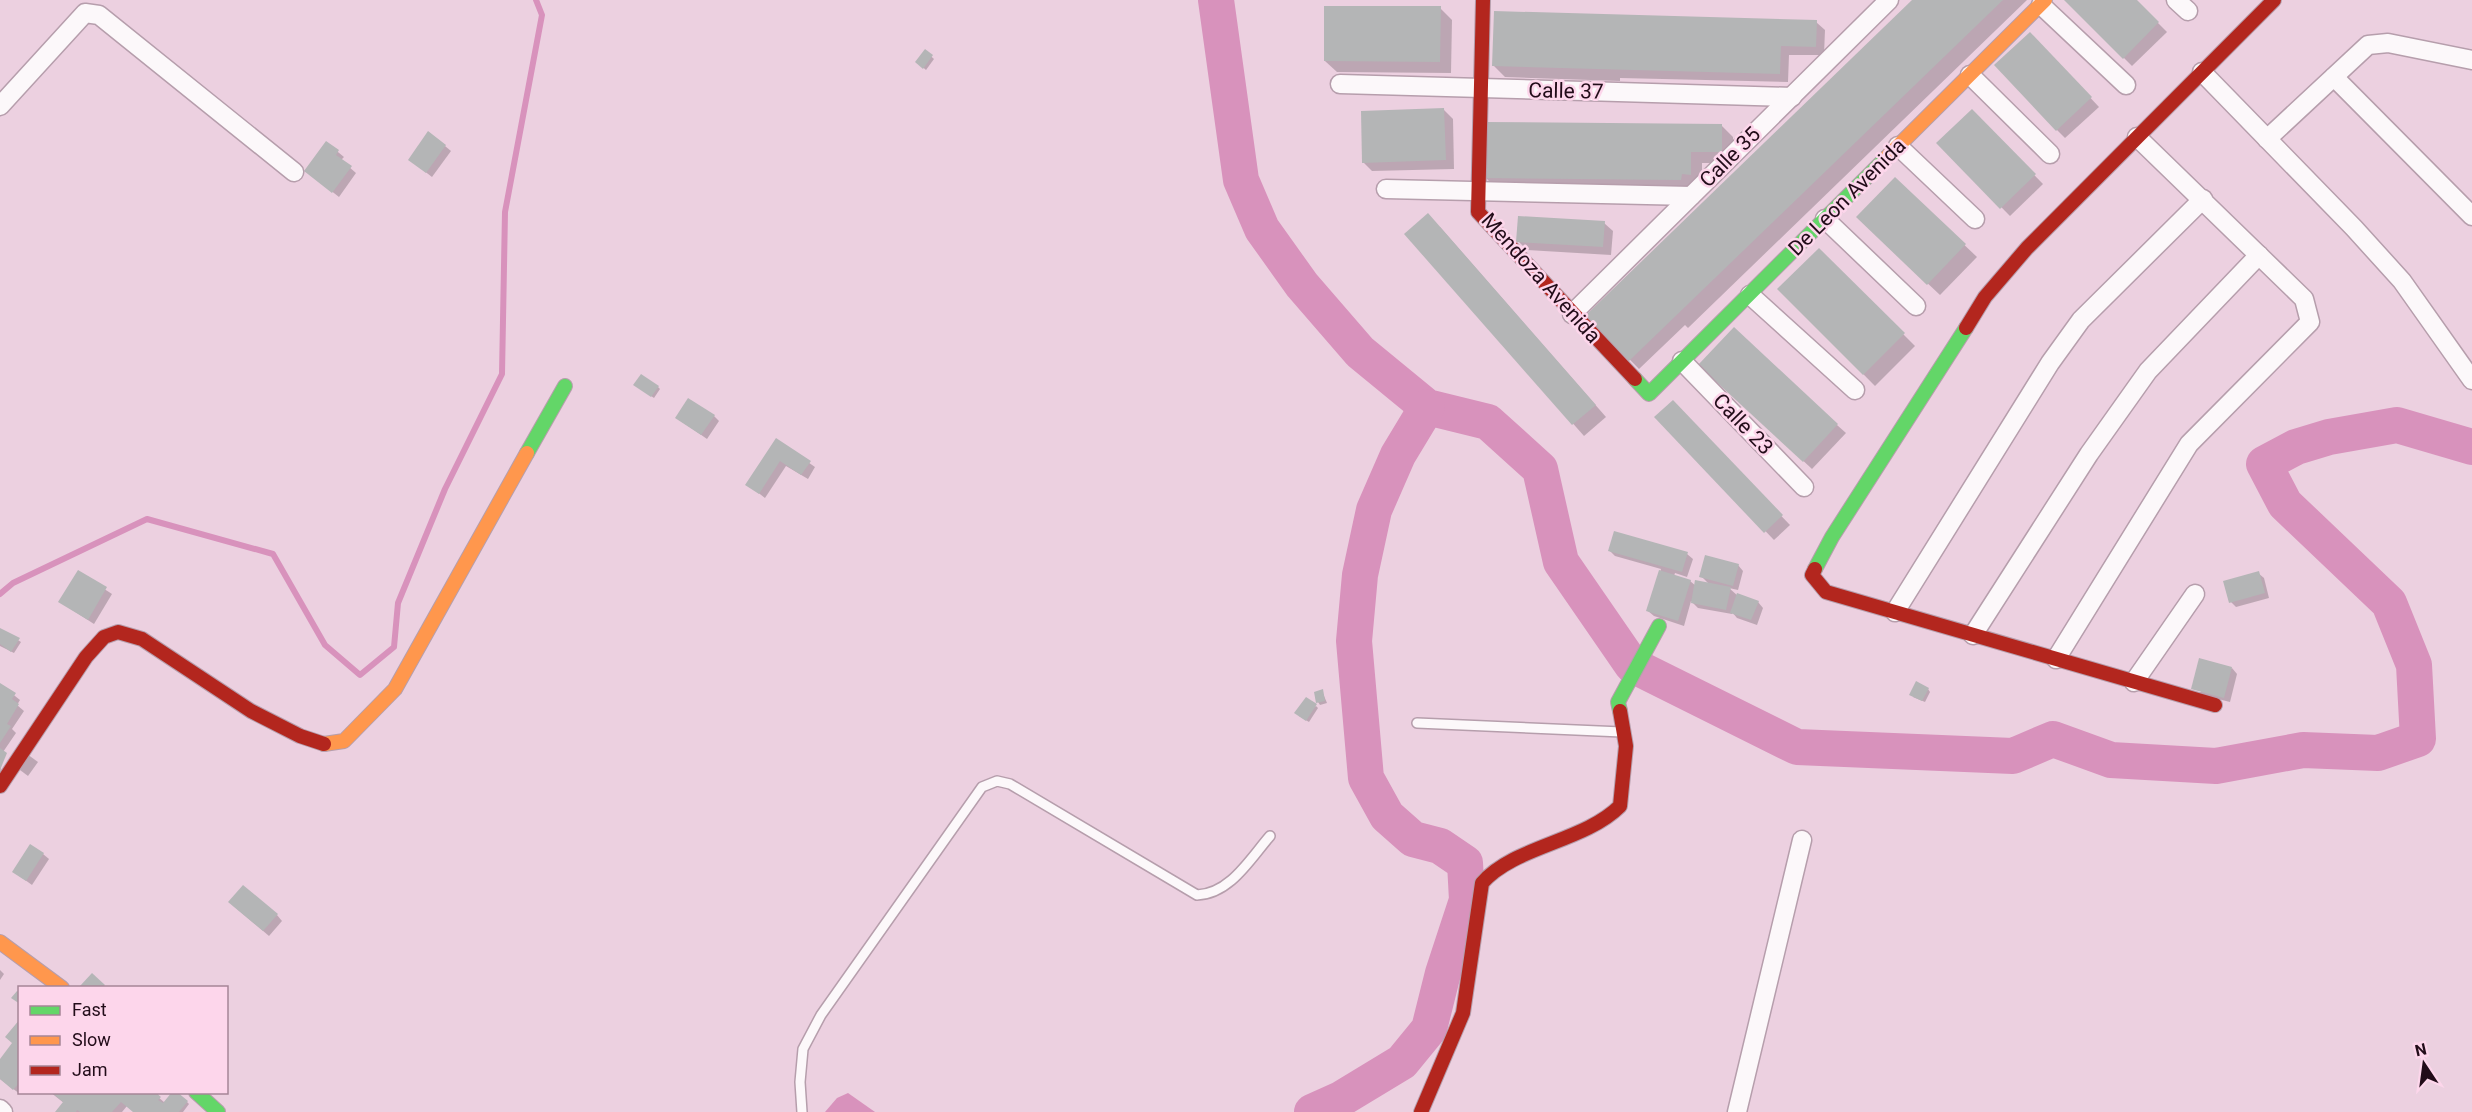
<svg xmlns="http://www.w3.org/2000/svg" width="2472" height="1112" viewBox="0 0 2472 1112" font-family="Roboto,sans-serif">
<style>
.water{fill:#d892bc}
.shadow{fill:#0003}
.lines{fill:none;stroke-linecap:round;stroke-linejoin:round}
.stream{stroke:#d892bc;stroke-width:6}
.river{stroke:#d892bc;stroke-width:36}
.building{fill:#b4b5b6}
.lane-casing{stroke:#b69eac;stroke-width:12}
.street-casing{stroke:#b69eac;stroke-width:21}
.fast-casing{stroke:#b69eac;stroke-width:16}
.slow-casing{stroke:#b69eac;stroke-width:16}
.jam-casing{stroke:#b69eac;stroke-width:16}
.lane{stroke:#fcf8fa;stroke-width:9}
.street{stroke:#fcf8fa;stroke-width:18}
.fast{stroke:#63d668;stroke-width:14}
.slow{stroke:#ff974d;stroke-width:14}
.jam{stroke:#b3261e;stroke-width:14}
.labels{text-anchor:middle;stroke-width:5;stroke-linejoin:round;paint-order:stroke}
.street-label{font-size:21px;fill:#220c19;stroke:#fdd6eb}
</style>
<rect width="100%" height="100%" fill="#ecd0e0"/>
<polygon class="water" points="848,1093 875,1112 825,1112 837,1098"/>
<g class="shadow">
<polygon points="1915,0 2027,0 1688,328 1685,325 1639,369 1587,316"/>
<polygon points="2066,0 2135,0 2167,32 2132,66"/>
<polygon points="1440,8 1452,20 1451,73 1337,72 1325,61"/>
<polygon points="1816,22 1825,30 1824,55 1789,55 1788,82 1620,78 1620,81 1505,77 1494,66"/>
<polygon points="2039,43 2099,107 2065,138 2057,130"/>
<polygon points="925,51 934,59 926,70 917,62"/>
<polygon points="1444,110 1453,119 1454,169 1372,171 1363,162"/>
<polygon points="1972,111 2043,184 2010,216 1938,143"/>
<polygon points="1721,125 1733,137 1733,163 1702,163 1702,186 1693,191 1497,189 1485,177"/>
<polygon points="327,143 344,157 341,160 356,173 339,197 306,171"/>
<polygon points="445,146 451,151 432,177 410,160"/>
<polygon points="1895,179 1977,257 1940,295 1870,229"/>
<polygon points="1604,223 1613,231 1611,255 1527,250 1518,241"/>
<polygon points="1440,227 1606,417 1584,436 1406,234"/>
<polygon points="1819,250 1915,346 1875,386 1779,289"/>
<polygon points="1709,373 1837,425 1846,433 1812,469"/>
<polygon points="638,387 658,387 660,389 654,398"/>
<polygon points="1673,402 1790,525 1774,540 1656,417"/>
<polygon points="714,416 719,421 707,439 677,418"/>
<polygon points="776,440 815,467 808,479 786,466 765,498 747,484"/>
<polygon points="1609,550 1687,554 1693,559 1687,577 1675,573 1674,576 1690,581 1696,586 1709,584 1701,576 1738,565 1743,571 1738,590 1729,588 1738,596 1758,602 1763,608 1757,625 1737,618 1732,612 1732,614 1698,608 1691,601 1684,626 1654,616 1648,611 1661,569 1615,556"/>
<polygon points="78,572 112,594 94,624 60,602"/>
<polygon points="2258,573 2264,578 2269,598 2236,607 2231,602"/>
<polygon points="0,629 21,642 14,653 0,646"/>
<polygon points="2232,668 2237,674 2230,702 2198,694"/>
<polygon points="0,684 20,700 17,705 24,711 12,729 16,733 3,752 0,775"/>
<polygon points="1928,689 1930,692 1925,702 1913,697"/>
<polygon points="1322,691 1327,703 1320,705 1318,702"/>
<polygon points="1316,706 1318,708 1309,722 1299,716"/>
<polygon points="27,754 38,762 28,776 20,770"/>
<polygon points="43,854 49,859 32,885 14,872"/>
<polygon points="236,908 277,915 282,921 269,936"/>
<polygon points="0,970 4,974 0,980"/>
<polygon points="92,975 106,988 83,988 82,986"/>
<polygon points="20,1022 21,1092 20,1094 0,1079 0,1061 14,1044"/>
<polygon points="50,1092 160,1092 157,1096 165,1103 187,1102 189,1104 183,1112 134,1112 127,1106 122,1112 57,1112 64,1103"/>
</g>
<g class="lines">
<polyline class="stream" points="0,594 13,583 147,519 273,554 325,645 360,675 394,647 398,603 445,489 502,374 505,212 542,15 536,0"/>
<g class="river">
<polyline points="1216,0 1241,180 1262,229 1302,285 1360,352 1427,407 1488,422 1540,469 1561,562 1632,665 1797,747 2013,756 2053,739 2111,760 2216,766 2303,750 2378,753 2418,739 2414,665 2389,603 2285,504 2264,464 2296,447 2329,437 2397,425 2472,447"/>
<polyline points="1312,1112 1341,1099 1402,1062 1429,1029 1443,973 1467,900 1465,863 1440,846 1413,839 1387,816 1366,778 1354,641 1360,575 1374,510 1398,455 1427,407"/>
</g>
</g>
<g class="building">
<polygon points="1912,0 2003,0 1629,361 1585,316"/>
<polygon points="2064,0 2137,0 2159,22 2123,59"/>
<polygon points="1324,6 1441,6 1440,62 1324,61"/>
<polygon points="1494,11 1817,20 1816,47 1781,46 1780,74 1492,66"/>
<polygon points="2030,32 2092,97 2056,131 1994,65"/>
<polygon points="925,49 933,55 923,69 915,62"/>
<polygon points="1444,108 1446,160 1362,163 1361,111"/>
<polygon points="1972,109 2036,174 2000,209 1936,143"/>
<polygon points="1484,122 1722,124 1722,152 1691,152 1691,175 1682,174 1681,180 1484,178"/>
<polygon points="428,131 446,145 426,173 408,160"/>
<polygon points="326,141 339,150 336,155 352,166 332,193 304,171"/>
<polygon points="1895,177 1966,244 1927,285 1856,217"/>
<polygon points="1428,213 1596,405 1572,425 1404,234"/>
<polygon points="1518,216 1605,221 1603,247 1516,242"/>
<polygon points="1819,248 1905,333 1863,375 1777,289"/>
<polygon points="1734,327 1838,424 1803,462 1698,365"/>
<polygon points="641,374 659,386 651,397 633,385"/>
<polygon points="688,398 715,415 701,435 675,418"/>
<polygon points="1673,400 1783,515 1764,533 1654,417"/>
<polygon points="776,438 811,461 801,475 780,461 759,494 745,485"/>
<polygon points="1614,531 1688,552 1682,572 1608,551"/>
<polygon points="1705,555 1739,564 1733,586 1699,577"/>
<polygon points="78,570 107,587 88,620 58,602"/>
<polygon points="1659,570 1691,580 1678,621 1646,611"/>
<polygon points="2259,571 2265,593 2229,603 2223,581"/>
<polygon points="1695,580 1731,587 1726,610 1691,603"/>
<polygon points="1737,593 1759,601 1751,620 1730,613"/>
<polygon points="0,628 20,638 11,652 0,644"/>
<polygon points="2199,658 2232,667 2224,698 2191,689"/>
<polygon points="1916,681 1929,688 1922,701 1909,695"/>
<polygon points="0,683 16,693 12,699 19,704 7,724 11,726 0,743"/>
<polygon points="1323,689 1325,701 1316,703 1314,692"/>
<polygon points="1306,697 1317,704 1306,721 1294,713"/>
<polygon points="0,748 7,753 0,770"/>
<polygon points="30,844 44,853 26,881 12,872"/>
<polygon points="243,885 278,914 263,931 228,902"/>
<polygon points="92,973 105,985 103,987 80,986"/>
<polygon points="17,991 20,993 20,1004 11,998"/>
<polygon points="20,1019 20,1082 13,1090 0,1079 0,1059 12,1043 5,1037"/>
<polygon points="51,1092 155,1092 161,1097 158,1100 163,1103 172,1092 177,1092 188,1101 179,1112 133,1112 121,1102 112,1112 80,1112 77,1110 76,1112 55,1112 63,1102"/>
</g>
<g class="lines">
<defs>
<g id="lane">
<polyline points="1417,723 1622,732"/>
<path d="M 802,1112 L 800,1082 L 803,1049 L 821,1015 L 982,787 L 997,781 L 1010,784 L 1197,895 C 1230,894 1250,859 1270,836"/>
</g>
<g id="street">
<polyline points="2176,0 2188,11"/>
<polyline points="2041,5 2126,85"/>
<polyline points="2202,72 2354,228 2402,281 2472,380"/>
<polyline points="1970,75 2050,154"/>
<polyline points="2334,77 2472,216"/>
<polyline points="1340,84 1792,97"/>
<polyline points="0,106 85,13 99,15 294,172"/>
<polyline points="2267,139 2368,45 2388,43 2472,60"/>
<polyline points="1898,146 1975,219"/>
<polyline points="1386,189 1691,196"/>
<polyline points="1825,219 1916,306"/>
<polyline points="1750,295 1855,390"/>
<polyline points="1572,314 1889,0"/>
<polyline points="1682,361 1804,487"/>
<polyline points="1895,612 2050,363 2081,320 2203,199"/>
<polyline points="1973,635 2089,454 2148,371 2259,255"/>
<polyline points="2056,659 2189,444 2310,322 2304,299 2137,137"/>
<polyline points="2134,682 2195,594"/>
<polyline points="0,1109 3,1112"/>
<polyline points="1737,1112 1802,840"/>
</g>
<g id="fast">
<polyline points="1635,379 1649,394 1886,158"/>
<polyline points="527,453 565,386"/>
<polyline points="1815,569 1832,537 1966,328"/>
<polyline points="1620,711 1618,702 1659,626"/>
<polyline points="196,1092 218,1112"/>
</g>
<g id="slow">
<polyline points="1886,158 2045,0"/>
<polyline points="324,744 344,741 395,689 527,453"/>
<polyline points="0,942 62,988"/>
</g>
<g id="jam">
<polyline points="1483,0 1478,212 1635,379"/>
<polyline points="1966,328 1985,297 2027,248 2274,0"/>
<polyline points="1815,569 1812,575 1826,592 2215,705"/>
<polyline points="0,786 86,657 104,637 118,632 142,639 251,711 300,736 324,744"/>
<path d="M 1421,1112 L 1463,1013 L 1482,883 C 1514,846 1584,842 1620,806 L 1626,746 L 1620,711"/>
</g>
</defs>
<use href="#lane" class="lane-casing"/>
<use href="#street" class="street-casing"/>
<use href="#fast" class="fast-casing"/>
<use href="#slow" class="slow-casing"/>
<use href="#jam" class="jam-casing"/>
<use href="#lane" class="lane"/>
<use href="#street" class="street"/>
<use href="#fast" class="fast"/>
<use href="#slow" class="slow"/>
<use href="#jam" class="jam"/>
</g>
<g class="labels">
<g class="street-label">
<text transform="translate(1566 91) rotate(1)" y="7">Calle 37</text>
<text transform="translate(1730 157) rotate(-45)" y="7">Calle 35</text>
<text transform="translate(1847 197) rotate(-45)" y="7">De Leon Avenida</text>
<text transform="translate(1541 278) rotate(48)" y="7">Mendoza Avenida</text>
<text transform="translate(1743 424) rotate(46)" y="7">Calle 23</text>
</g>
</g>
<rect x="18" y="986" width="210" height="108" fill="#fdd6eb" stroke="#a58597" stroke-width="1.5"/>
<rect x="30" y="1006" width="30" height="9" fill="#63d668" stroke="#a58597" stroke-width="1.5"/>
<text x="72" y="1016" font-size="18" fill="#220c19">Fast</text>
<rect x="30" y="1036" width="30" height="9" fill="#ff974d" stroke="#a58597" stroke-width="1.5"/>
<text x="72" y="1046" font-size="18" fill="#220c19">Slow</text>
<rect x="30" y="1066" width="30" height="9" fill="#b3261e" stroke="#a58597" stroke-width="1.5"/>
<text x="72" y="1076" font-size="18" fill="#220c19">Jam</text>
<g transform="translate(2424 1064) rotate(347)" stroke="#fdd6eb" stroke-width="4.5" paint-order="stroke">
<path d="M0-4.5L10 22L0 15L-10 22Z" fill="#220c19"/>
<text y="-9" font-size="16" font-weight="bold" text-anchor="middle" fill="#220c19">N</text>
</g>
</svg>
